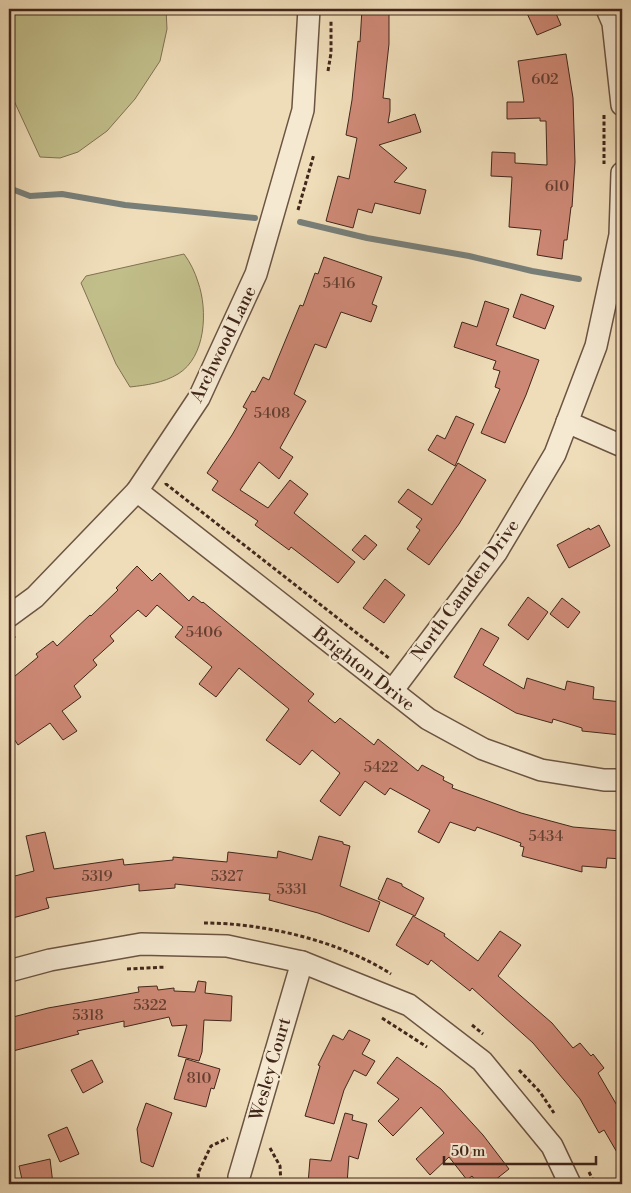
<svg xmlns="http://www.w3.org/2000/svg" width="631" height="1193" viewBox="0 0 631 1193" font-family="'Libre Bodoni',serif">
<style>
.green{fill:#c1be8a;stroke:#817252}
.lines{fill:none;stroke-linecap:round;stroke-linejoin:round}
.stream{stroke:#787f79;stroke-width:6}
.building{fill:#ce8976;stroke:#41261a}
.minor-casing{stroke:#6c5442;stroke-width:24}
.path{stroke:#41261a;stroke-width:3;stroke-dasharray:4 2.5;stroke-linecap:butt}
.minor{stroke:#f5e9d2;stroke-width:21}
.labels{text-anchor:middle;stroke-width:4.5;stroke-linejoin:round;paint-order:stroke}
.number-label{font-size:15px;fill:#643f31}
.street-label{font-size:18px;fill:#41261a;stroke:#f5e9d2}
</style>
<rect width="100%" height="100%" fill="#efddb9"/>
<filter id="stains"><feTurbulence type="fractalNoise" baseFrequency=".004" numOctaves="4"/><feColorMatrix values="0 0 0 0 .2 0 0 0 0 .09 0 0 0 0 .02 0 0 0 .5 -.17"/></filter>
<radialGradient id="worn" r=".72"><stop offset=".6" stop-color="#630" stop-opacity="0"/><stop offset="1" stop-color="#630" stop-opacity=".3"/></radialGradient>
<g class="green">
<polygon points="9,9 166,9 167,29 160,61 135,99 107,131 78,152 60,158 40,157 9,90"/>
<path d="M 184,254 C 190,262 195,272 198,282 C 208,310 206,357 178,374 C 163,383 147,385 130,387 L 116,364 L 81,283 L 86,276 Z"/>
</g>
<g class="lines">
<g class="stream">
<polyline points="9,188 30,196 62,194 125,205 255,218"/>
<polyline points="300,222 367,238 469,256 532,271 579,279"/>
</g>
</g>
<g class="building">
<polygon points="362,9 389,9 389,44 383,98 390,99 390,111 388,123 415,114 421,132 379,145 407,168 394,182 426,190 420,214 375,203 372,213 358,209 353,228 326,221 338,176 349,179 357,138 346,135 352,100 358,41 360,42"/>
<polygon points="525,9 554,9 561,25 537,35"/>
<polygon points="566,54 573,98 575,162 572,207 571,207 567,240 564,240 562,259 537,255 541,230 509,227 512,177 491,176 492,152 515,153 515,163 547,165 546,121 540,121 540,118 507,119 507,102 524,102 518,61"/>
<polygon points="324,257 382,277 372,304 377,306 371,322 341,312 326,348 315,344 294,394 306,401 280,448 293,457 279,479 259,462 240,490 268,508 290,480 308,494 294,513 355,562 338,583 291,547 289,550 255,525 258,521 212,490 218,481 207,473 232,435 247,409 243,407 252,391 255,392 263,377 269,380 300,305 303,306 315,273 318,274"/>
<polygon points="521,294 554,306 545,329 513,317"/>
<polygon points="485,301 509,309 496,345 539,360 526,395 505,443 481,433 500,389 495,387 500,371 493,369 496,361 454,347 462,322 477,327"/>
<polygon points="456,416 474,424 455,466 428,450 437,435 445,439"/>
<polygon points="458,463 486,480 459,524 429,565 407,549 420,530 416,527 422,519 398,502 408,489 432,505"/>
<polygon points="599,525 610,546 569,568 557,545 589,528 590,530"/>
<polygon points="365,535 377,545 364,560 352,550"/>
<polygon points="137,566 152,581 160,573 189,601 193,596 202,603 203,602 314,694 308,701 335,723 340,718 374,745 378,739 418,771 422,765 444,777 443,780 453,785 452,788 521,813 573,827 622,831 622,859 607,858 606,868 582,866 582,872 522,856 524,847 520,846 521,843 477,827 475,831 450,822 439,843 418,832 430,810 390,788 385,795 365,781 340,816 320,801 340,773 312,750 300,765 266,740 289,709 239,668 216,697 199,684 212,667 175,637 183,627 157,605 146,617 138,610 110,636 114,641 93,660 97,665 74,686 81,697 62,711 77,731 63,740 50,723 18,745 9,731 9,681 38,657 36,654 53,641 57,646 90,615 91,616 118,590 116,588"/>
<polygon points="385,579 405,595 384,623 363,608"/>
<polygon points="528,597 548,612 528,640 508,625"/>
<polygon points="562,598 580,612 568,628 550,614"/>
<polygon points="481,628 499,638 483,665 524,689 527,678 565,690 567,681 594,687 593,699 622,702 621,735 582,731 582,728 553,719 552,723 516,713 454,677"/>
<polygon points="45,832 54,869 123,859 124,865 173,860 173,857 227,862 228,852 277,858 278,851 312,860 319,836 343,842 343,844 350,846 340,886 380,902 369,932 318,913 269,900 270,894 175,884 175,888 139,891 139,884 46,898 49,908 9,919 9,885 13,884 11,877 34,871 26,836"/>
<polygon points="387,878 402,884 402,886 424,898 415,916 378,899"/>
<polygon points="413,916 445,934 444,936 478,961 500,931 521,945 498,976 552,1023 573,1048 580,1043 591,1056 593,1054 604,1068 598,1073 622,1114 622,1161 604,1130 599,1133 580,1099 533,1043 472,988 470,991 431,960 428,965 396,945"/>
<polygon points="198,981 206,982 205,993 232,996 231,1021 204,1020 202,1052 199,1061 178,1056 187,1025 172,1026 169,1017 124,1027 124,1021 77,1031 79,1034 9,1052 9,1018 48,1008 139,992 138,987 157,986 158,990 174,988 174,991 195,992"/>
<polygon points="349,1030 370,1040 362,1054 375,1061 366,1076 354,1070 344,1090 334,1124 305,1116 320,1066 318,1065 333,1035 343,1040"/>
<polygon points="397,1057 441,1089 483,1135 509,1169 490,1184 478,1184 472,1176 467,1180 449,1157 430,1175 416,1159 444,1133 421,1107 393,1136 378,1121 399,1099 377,1083"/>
<polygon points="186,1059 220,1069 214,1089 211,1088 206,1107 174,1099"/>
<polygon points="92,1060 103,1082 83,1093 71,1070"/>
<polygon points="146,1103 172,1113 153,1167 141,1162 137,1129"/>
<polygon points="345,1113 353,1115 352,1120 367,1124 358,1159 349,1156 347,1184 308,1184 310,1159 331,1161"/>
<polygon points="67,1127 79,1154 60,1162 48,1135"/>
<polygon points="50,1159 53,1184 23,1184 19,1166"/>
</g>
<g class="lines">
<defs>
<g id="minor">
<polyline points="607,9 613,23 622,105"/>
<polyline points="567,422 622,446"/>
<polyline points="137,491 428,719 483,749 541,770 604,780 622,780"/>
<polyline points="9,616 35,597 137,491 199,398 256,274 303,110 309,9"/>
<polyline points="392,691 496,553 555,454 596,346 620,235 622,173"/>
<polyline points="9,971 50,960 141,944 227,946 302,962 409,1005 482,1061 552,1146 570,1184"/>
<polyline points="239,1177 302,962"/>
</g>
</defs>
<use href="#minor" class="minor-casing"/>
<g class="path">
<polyline points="328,71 331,53 331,20"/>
<polyline points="604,115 604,164"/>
<polyline points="298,210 314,154"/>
<polyline points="166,483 166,484 390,659"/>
<polyline points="9,640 15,636"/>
<path d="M 204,923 C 264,923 340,941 391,974"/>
<polyline points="127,969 166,967"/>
<polyline points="382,1018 427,1047"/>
<polyline points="472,1025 483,1034"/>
<polyline points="519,1070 540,1092 554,1113"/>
<polyline points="270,1148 280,1166 281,1184"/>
<polyline points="589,1172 595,1184"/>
<polyline points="199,1184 198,1173 211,1146 228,1138"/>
</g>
<use href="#minor" class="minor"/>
</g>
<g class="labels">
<g class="number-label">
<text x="545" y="84">602</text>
<text x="557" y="191">610</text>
<text x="339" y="288">5416</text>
<text x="272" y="418">5408</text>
<text x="204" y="637">5406</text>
<text x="381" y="772">5422</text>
<text x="546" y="841">5434</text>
<text x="97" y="881">5319</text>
<text x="227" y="881">5327</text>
<text x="292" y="894">5331</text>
<text x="150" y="1010">5322</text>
<text x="88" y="1020">5318</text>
<text x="199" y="1083">810</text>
</g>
<g class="street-label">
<text transform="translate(223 344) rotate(-64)" y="6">Archwood Lane</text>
<text transform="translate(465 590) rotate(-54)" y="6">North Camden Drive</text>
<text transform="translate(364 669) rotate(38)" y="6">Brighton Drive</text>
<text transform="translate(270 1069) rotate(-74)" y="6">Wesley Court</text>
</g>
</g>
<rect width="631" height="1193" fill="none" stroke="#efddb9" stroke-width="30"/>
<rect x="10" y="10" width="611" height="1173" fill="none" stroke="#41261a" stroke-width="2.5"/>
<rect x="15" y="15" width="601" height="1163" fill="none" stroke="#41261a"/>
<path d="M444 1156v8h152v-8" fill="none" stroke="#41261a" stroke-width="2.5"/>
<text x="451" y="1156" font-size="15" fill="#41261a" stroke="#f5e9d2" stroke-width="4" paint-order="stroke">50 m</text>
<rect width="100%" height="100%" filter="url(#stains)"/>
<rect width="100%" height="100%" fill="url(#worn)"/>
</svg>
